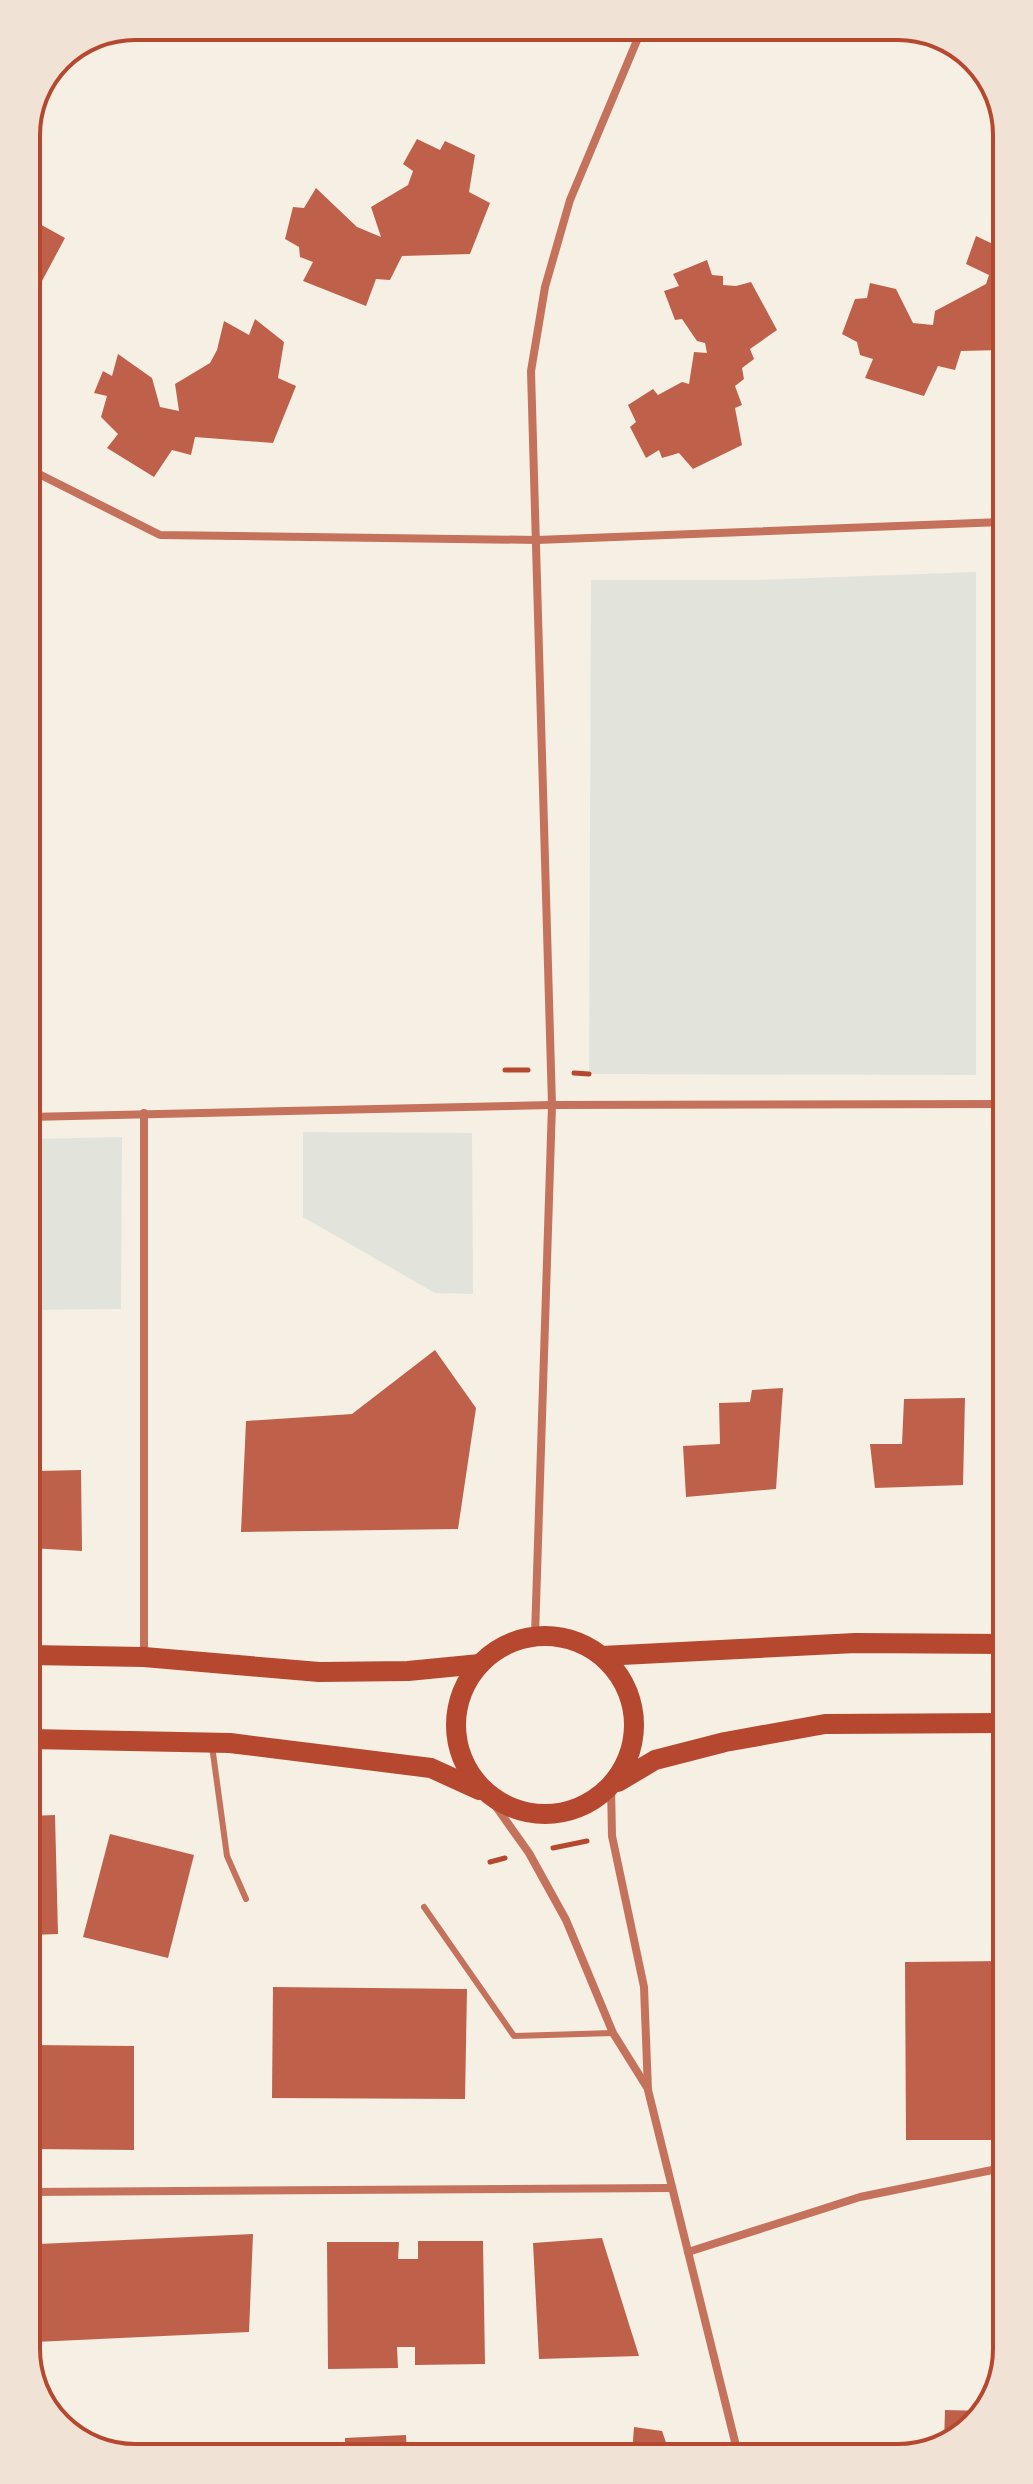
<svg xmlns="http://www.w3.org/2000/svg" width="1033" height="2484" viewBox="0 0 1033 2484" font-family="Figtree,sans-serif">
<style>
.green{fill:#e2e4dc}
.building{fill:#bf614a}
.lines{fill:none;stroke-linecap:round;stroke-linejoin:round}
.path{stroke:#b5482f;stroke-width:5}
.service{stroke:#c5725c;stroke-width:6}
.minor{stroke:#c5725c;stroke-width:8}
.primary{stroke:#b5482f;stroke-width:20}
.rim{fill:none;stroke:#b5482f;stroke-width:4}
</style>
<rect width="100%" height="100%" fill="#f6efe4"/>
<g class="green">
<polygon points="976,572 976,1075 589,1074 591,580 754,580"/>
<polygon points="303,1132 472,1133 473,1294 435,1293 303,1217"/>
<polygon points="122,1137 121,1309 29,1310 29,1139"/>
</g>
<g class="building">
<polygon points="135,26 163,26 154,42 122,31"/>
<polygon points="417,139 440,150 445,141 475,155 469,192 490,203 470,254 402,256 390,280 376,279 366,306 303,281 313,262 300,257 299,247 285,239 293,207 304,208 316,188 357,227 381,237 371,207 408,185 413,171 403,164"/>
<polygon points="26,198 38,204 29,218 65,238 27,309"/>
<polygon points="999,233 1002,234 1002,350 961,351 955,370 938,366 924,396 865,378 873,359 860,355 857,342 842,334 855,299 867,298 870,283 896,289 913,323 933,325 935,311 986,284 989,275 966,264 976,236 995,245"/>
<polygon points="707,260 712,275 723,276 723,285 736,286 751,282 777,330 750,349 754,359 742,368 744,379 735,386 742,405 735,408 742,445 693,469 679,453 662,458 659,450 646,458 630,427 636,422 628,405 653,389 658,395 682,382 689,384 694,352 707,353 705,343 697,341 682,319 675,320 664,291 679,286 673,274"/>
<polygon points="255,319 284,342 278,378 296,386 273,443 195,437 191,455 172,450 154,477 107,448 118,434 101,417 107,396 94,393 103,371 112,376 118,354 152,378 160,407 179,411 175,384 210,363 217,350 224,321 249,335"/>
<polygon points="435,1350 476,1408 458,1529 241,1532 246,1421 352,1414"/>
<polygon points="783,1388 776,1489 686,1497 683,1446 720,1444 719,1403 750,1402 752,1390"/>
<polygon points="965,1398 963,1485 875,1488 870,1444 902,1444 904,1399"/>
<polygon points="29,1456 37,1456 39,1471 81,1470 82,1551 30,1548"/>
<polygon points="55,1815 58,1934 31,1935 30,1816"/>
<polygon points="110,1834 194,1855 168,1958 83,1937"/>
<polygon points="1006,1961 1006,2140 906,2140 905,1962"/>
<polygon points="273,1987 467,1989 465,2099 272,2098"/>
<polygon points="31,2045 134,2046 134,2150 31,2149"/>
<polygon points="253,2234 249,2332 35,2342 39,2244"/>
<polygon points="602,2238 639,2356 539,2359 533,2243"/>
<polygon points="418,2241 483,2241 485,2364 415,2365 415,2347 397,2347 398,2368 328,2369 327,2242 399,2242 398,2259 418,2259"/>
<polygon points="945,2410 986,2411 985,2415 944,2444"/>
<polygon points="634,2427 662,2431 670,2454 632,2454"/>
<polygon points="406,2435 407,2456 345,2456 345,2438"/>
<polygon points="507,2445 508,2455 445,2456 445,2447"/>
<polygon points="307,2446 308,2457 242,2457 242,2451"/>
<polygon points="552,2448 607,2451 607,2455 552,2455"/>
</g>
<g class="lines">
<g class="path">
<polyline points="505,1070 528,1070"/>
<polyline points="574,1073 589,1074"/>
<polyline points="553,1848 587,1841"/>
<polyline points="490,1862 505,1858"/>
</g>
<g class="service">
<polyline points="212,1746 227,1856 246,1899"/>
<polyline points="424,1907 514,2036 613,2033"/>
</g>
<g class="minor">
<polyline points="27,468 160,535 537,540 1002,522"/>
<polyline points="144,1113 144,1657"/>
<polyline points="29,1117 552,1105 1004,1104"/>
<polyline points="535,1636 552,1105 531,371 545,287 570,200 643,26"/>
<polyline points="1003,1644 1005,1601"/>
<polyline points="611,1786 612,1836 644,1987 648,2090 738,2454"/>
<polyline points="487,1794 529,1853 566,1920 613,2033 648,2089"/>
<polyline points="31,2192 672,2188"/>
<polyline points="688,2252 860,2197 1007,2167"/>
</g>
<g class="primary">
<circle cx="545" cy="1725" r="89"/>
<polyline points="30,1655 144,1657 319,1672 408,1671 480,1664"/>
<polyline points="602,1656 855,1643 1005,1644"/>
<polyline points="30,1739 230,1743 431,1768 479,1790"/>
<polyline points="618,1782 655,1760 725,1742 825,1724 1005,1723"/>
</g>
</g>
<path d="M0 0H1033V2484H0ZM135 40H898A95 95 0 0 1 993 135V2349A95 95 0 0 1 898 2444H135A95 95 0 0 1 40 2349V135A95 95 0 0 1 135 40Z" fill="#f1e2d6" fill-rule="evenodd"/>
<path class="rim" d="M135 40H898A95 95 0 0 1 993 135V2349A95 95 0 0 1 898 2444H135A95 95 0 0 1 40 2349V135A95 95 0 0 1 135 40Z"/>
</svg>
